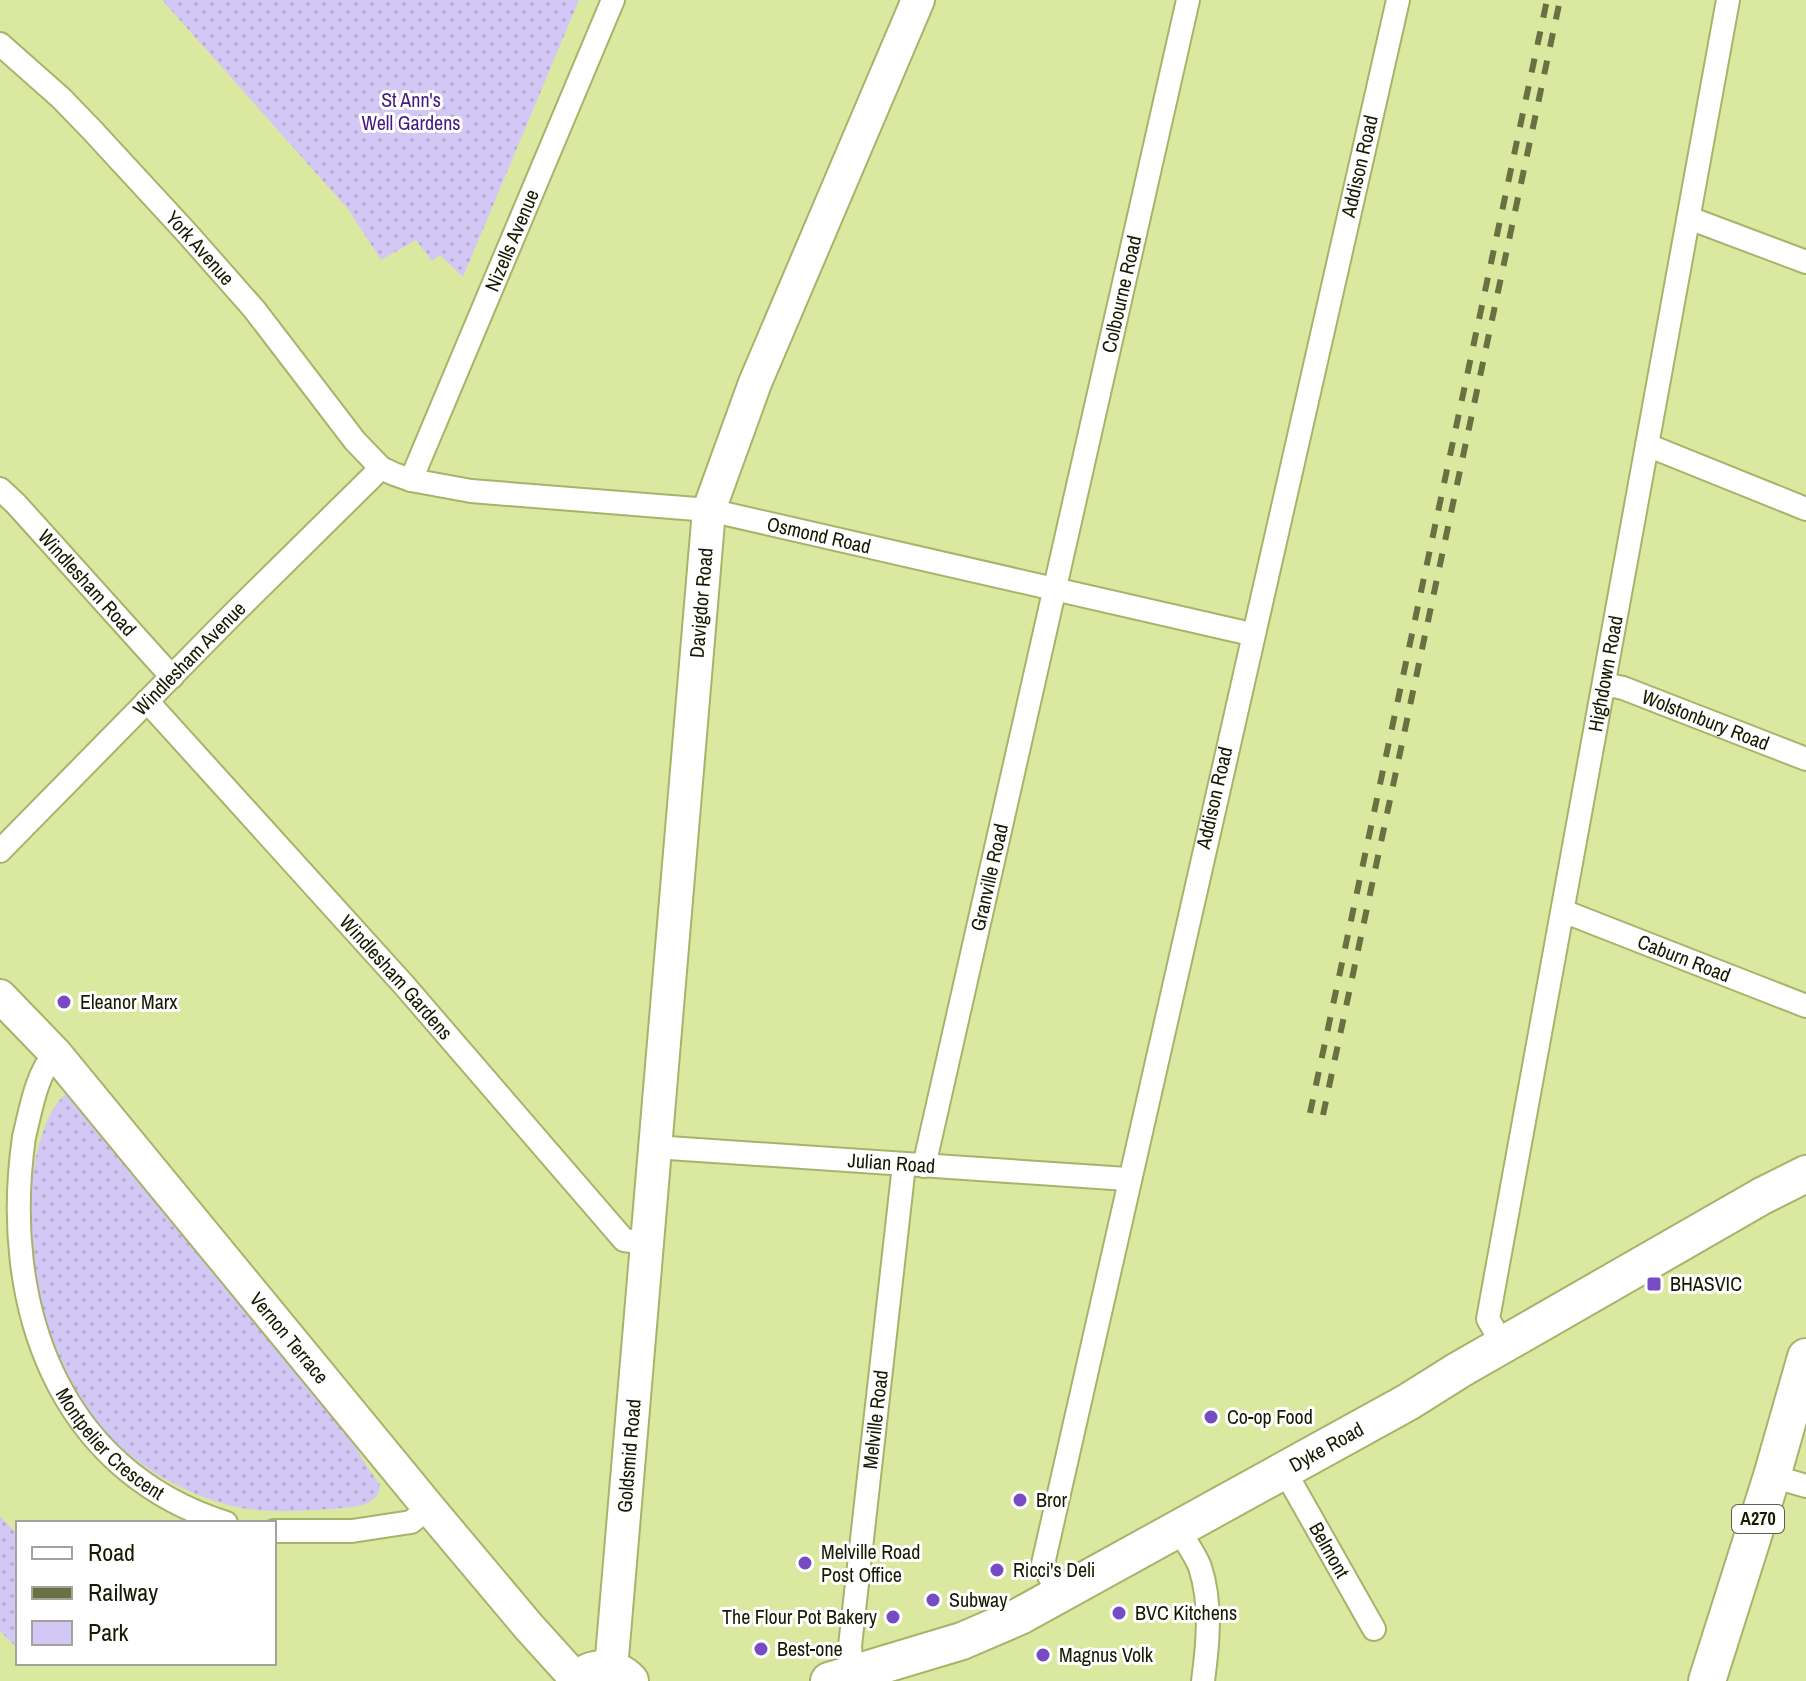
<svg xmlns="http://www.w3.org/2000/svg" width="1806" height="1681" viewBox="0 0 1806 1681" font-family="'Archivo Narrow',sans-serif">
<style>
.green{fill:url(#green-dots)}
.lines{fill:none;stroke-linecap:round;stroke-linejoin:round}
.minor-casing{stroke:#a7b36b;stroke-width:26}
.secondary-casing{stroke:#a7b36b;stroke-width:36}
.primary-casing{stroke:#a7b36b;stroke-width:40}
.minor{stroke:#fff;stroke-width:22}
.secondary{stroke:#fff;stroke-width:32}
.primary{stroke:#fff;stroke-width:36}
.rail{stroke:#697042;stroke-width:6;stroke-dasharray:14 14;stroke-linecap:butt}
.poi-dot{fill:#764bc3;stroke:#fff;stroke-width:3}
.labels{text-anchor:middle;stroke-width:6;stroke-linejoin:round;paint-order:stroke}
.shield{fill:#fff;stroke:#5d5f4c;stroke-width:2}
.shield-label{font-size:18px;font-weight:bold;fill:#171a00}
.park-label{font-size:20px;fill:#451980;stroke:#fff}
.street-label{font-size:20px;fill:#171a00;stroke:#fff}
.poi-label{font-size:20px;fill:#171a00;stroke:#fff;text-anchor:start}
</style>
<defs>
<pattern id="green-dots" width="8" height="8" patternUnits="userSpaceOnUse" patternTransform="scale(2)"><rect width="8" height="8" fill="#d3c8f5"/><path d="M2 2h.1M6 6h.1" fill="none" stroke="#b4abd0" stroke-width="1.8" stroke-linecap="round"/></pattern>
</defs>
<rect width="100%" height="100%" fill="#dbe89f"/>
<g class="green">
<polygon points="162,0 579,0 463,277 440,255 432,261 416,240 381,260 348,209"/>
<path d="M 69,1092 L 347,1428 L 362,1459 L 380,1485 C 379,1508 350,1507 332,1509 C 302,1511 270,1513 241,1508 C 174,1494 111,1451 74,1394 C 69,1386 65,1376 60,1367 C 55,1357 47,1346 44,1334 C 39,1321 38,1306 35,1293 C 32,1274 24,1252 24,1233 C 25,1217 29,1201 31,1185 C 34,1160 46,1104 69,1092 Z"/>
<polygon points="0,1516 18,1535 18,1649 0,1631"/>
</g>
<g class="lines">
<defs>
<g id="minor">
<path id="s1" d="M 0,44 L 61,98 L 91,129 L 186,232 L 254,309 L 355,441 L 381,468 L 394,474 L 411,480 L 471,491 L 709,510 L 1251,634"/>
<polyline points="1689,218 1806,262"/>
<polyline points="1647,445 1806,509"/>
<path id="s2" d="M 411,480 L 613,0"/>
<path id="s3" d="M 0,489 L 16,504 L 172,677"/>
<path id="s4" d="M 1604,684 L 1623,688 L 1806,759"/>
<path id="s5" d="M 147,701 L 404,985 L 624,1240 L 646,1243"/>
<path id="s6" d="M 0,851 L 234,613 L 381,468"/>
<path id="s7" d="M 1563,911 L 1806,1006"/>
<path id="s8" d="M 55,1053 C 36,1075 31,1109 24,1137 C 0,1304 57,1470 226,1523"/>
<path id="s9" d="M 654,1147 L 1127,1179"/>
<path id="s10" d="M 924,1166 L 1188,0"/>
<path id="s11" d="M 1503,1345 L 1488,1319 L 1728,0"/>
<path id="s12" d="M 1284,1470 L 1374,1629"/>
<polyline points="1772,1476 1806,1486"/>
<path d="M 1178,1529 C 1185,1541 1195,1554 1200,1567 C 1212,1604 1208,1644 1203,1681"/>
<polyline points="274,1531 352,1531 411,1522 429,1508"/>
<path id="s13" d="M 1059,1595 L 1043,1564 C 1157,1042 1277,521 1398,0"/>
<path id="s14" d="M 852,1674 L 850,1646 L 904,1165"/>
</g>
<g id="secondary">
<path id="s15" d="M 0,996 L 55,1053 L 429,1508 L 529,1627 L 577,1680"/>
<path id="s16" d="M 611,1669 L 709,510 L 755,383 L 918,0"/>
</g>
<g id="primary">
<path d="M 577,1681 C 591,1665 615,1665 630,1681"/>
<path id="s17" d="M 829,1681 L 962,1641 L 1020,1616 L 1408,1402 L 1459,1370 L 1762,1196 L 1806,1174"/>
<polyline points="1707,1681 1772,1476 1806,1357"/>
</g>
</defs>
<use href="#minor" class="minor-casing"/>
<use href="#secondary" class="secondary-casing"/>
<use href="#primary" class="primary-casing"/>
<use href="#minor" class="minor"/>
<use href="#secondary" class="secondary"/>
<use href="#primary" class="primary"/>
<g class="rail">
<polyline points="1310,1113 1547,0"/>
<polyline points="1323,1115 1560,0"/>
</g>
</g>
<g class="poi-dot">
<circle cx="64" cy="1002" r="8"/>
<rect x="1646" y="1276" width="16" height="16" rx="4"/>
<circle cx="1211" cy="1417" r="8"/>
<circle cx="1020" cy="1500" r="8"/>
<circle cx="805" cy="1563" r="8"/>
<circle cx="997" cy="1570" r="8"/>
<circle cx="933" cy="1600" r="8"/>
<circle cx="1119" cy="1613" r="8"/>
<circle cx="893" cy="1617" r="8"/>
<circle cx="761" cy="1649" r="8"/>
<circle cx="1043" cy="1655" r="8"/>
</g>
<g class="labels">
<rect class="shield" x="1732" y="1505" width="52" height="28" rx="6"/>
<g class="shield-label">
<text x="1758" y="1525">A270</text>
</g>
<g class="park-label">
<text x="411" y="107">St Ann's<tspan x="411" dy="23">Well Gardens</tspan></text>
</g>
<g class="street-label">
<text dy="7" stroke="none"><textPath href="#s13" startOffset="1468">Addison Road</textPath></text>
<text dy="7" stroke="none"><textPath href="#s2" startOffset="260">Nizells Avenue</textPath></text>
<text dy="7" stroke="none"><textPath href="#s1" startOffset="286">York Avenue</textPath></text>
<text dy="7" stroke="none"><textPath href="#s10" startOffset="894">Colbourne Road</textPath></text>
<text dy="7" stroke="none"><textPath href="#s1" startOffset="1016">Osmond Road</textPath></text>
<text dy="7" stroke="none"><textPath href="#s3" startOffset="128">Windlesham Road</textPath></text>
<text dy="7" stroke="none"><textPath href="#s16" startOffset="1070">Davigdor Road</textPath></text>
<text dy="7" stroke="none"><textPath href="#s6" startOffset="270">Windlesham Avenue</textPath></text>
<text dy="7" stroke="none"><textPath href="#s11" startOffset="686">Highdown Road</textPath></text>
<text dy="7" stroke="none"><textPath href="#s4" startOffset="108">Wolstonbury Road</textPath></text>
<text dy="7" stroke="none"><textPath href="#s13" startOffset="820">Addison Road</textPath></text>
<text dy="7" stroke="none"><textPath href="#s10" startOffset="296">Granville Road</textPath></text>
<text dy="7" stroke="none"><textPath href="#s7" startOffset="130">Caburn Road</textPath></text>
<text dy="7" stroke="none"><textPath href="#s5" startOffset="372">Windlesham Gardens</textPath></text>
<text dy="7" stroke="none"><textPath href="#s9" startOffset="238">Julian Road</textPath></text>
<text dy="7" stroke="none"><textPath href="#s15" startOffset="448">Vernon Terrace</textPath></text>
<text dy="7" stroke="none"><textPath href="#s14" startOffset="256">Melville Road</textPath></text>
<text dy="7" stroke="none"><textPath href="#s8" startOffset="424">Montpelier Crescent</textPath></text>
<text dy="7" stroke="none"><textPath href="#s17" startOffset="552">Dyke Road</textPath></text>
<text dy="7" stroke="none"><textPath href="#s16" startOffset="214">Goldsmid Road</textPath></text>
<text dy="7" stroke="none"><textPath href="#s12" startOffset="92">Belmont</textPath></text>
</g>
<g class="poi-label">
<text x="80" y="1009">Eleanor Marx</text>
<text x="1670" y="1291">BHASVIC</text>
<text x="1227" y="1424">Co-op Food</text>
<text x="1036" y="1507">Bror</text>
<text x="821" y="1559">Melville Road<tspan x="821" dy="23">Post Office</tspan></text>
<text x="1013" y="1577">Ricci's Deli</text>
<text x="949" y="1607">Subway</text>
<text x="1135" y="1620">BVC Kitchens</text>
<text x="877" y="1624" text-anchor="end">The Flour Pot Bakery</text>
<text x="777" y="1656">Best-one</text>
<text x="1059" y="1662">Magnus Volk</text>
</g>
</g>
<rect x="16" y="1521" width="260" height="144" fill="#ffffff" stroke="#a2a399" stroke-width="2"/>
<rect x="32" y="1547" width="40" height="12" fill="#ffffff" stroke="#a2a399" stroke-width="2"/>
<text x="88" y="1561" font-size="24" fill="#171a00">Road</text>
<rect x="32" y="1587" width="40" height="12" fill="#697042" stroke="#a2a399" stroke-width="2"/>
<text x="88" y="1601" font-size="24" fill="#171a00">Railway</text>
<rect x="32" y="1621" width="40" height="24" fill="#d3c8f5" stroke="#a2a399" stroke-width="2"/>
<text x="88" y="1641" font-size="24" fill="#171a00">Park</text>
</svg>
